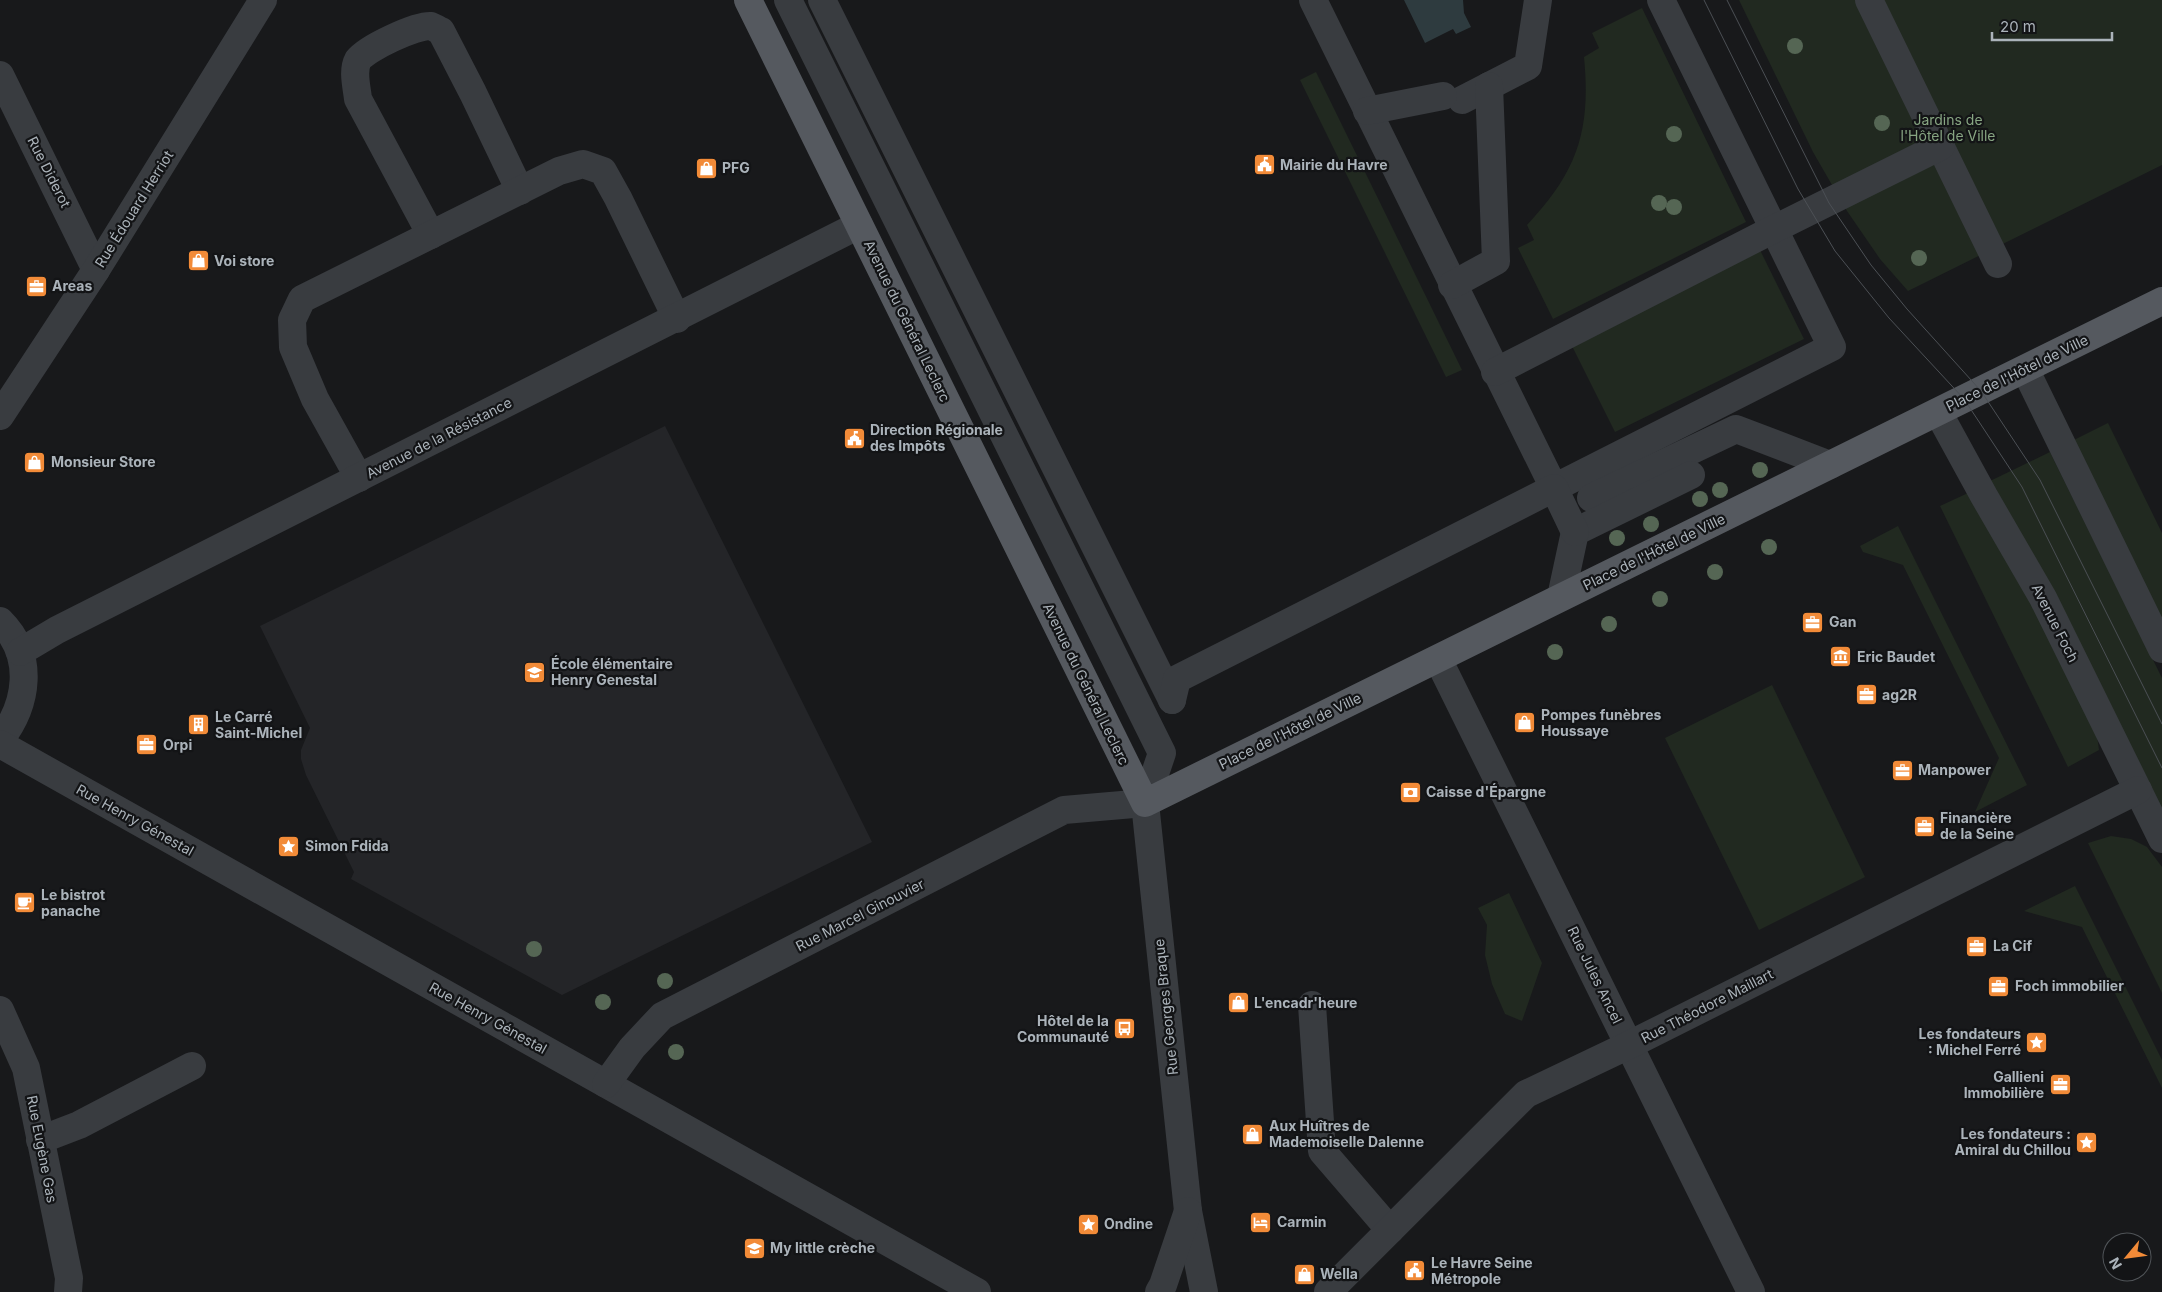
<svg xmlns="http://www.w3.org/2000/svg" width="2162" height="1292" viewBox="0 0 2162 1292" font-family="Inter,sans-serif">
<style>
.built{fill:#242528}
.green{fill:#212920}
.water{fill:#2e3b3f}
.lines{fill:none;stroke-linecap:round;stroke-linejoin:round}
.minor{stroke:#393c40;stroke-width:28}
.major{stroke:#55595f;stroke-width:28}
.tram{stroke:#4c5055;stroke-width:1}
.tree{fill:#556654}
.labels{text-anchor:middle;stroke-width:4.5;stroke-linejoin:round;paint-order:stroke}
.park-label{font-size:14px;fill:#87a582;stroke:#131416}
.poi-label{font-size:14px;font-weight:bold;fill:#abb3ba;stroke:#131416;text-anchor:start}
.street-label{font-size:14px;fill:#abb3ba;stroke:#131416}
</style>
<rect width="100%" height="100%" fill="#18191b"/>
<polygon class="built" points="665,426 872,842 562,995 351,879 354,872 306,775 301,759 301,750 310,728 260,626"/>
<g class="green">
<polygon points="1739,0 2162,0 2162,165 1908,291 1880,259 1847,211 1813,152"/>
<path d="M 1642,8 L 1746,222 L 1553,319 L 1518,248 L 1534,240 L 1527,225 C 1578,171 1591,130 1584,57 L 1599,48 L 1592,33 Z"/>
<polygon points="1316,72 1462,370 1446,377 1300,80"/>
<polygon points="1760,250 1804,339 1615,432 1571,344"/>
<polygon points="2108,423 2162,533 2162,625 2072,441"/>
<polygon points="2050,452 2162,678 2162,814 1990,481"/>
<polygon points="1968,493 2034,607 2097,736 2099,750 2068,767 1940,506"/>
<polygon points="1898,526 2027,785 1975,812 1999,758 1903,565 1863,552 1860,546"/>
<polygon points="1772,685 1865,877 1759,930 1665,738"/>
<polygon points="2111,836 2131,839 2147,847 2162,867 2162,993 2088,843"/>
<polygon points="2075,886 2162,1060 2162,1088 2082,927 2024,911"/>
<polygon points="1509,893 1542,963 1522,1021 1505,1014 1492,984 1485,955 1487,925 1478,908"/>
</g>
<polygon class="water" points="1404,0 1463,0 1464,13 1471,27 1456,34 1453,29 1425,43"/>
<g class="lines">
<g class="minor">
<polyline points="788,0 1162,753 1145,803 1188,1211 1204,1292"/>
<polyline points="822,0 1172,700"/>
<polyline points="1313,0 1554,488 1832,347 1661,0"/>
<polyline points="1869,0 1998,264"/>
<polyline points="0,75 96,270"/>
<polyline points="1462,100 1528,66 1538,0"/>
<polyline points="1367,111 1443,96"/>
<path d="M 431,235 L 358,99 C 357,88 352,71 358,60 C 367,48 416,25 431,26 C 434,27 438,30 441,31 L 473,93 L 520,191"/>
<polyline points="1452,285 1496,261 1489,86"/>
<polyline points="2025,369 2162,649"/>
<polyline points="1495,372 1774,229 1941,146"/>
<polyline points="1938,412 1984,496 2043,598 2162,839"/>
<polyline points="0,416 96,270 263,0"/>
<polyline points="359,478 315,399 293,347 292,320 302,299 559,171 583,164 603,171 618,198 677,319"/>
<polyline points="1591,498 1736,429 1830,465"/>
<polyline points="1561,597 1575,532 1691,475"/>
<path d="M 0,621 C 35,656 28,704 0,740"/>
<polyline points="20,652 57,630 859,225"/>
<polyline points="1438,659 1751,1292"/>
<polyline points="1172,700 1177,679 1554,488 1575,532"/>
<polyline points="0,744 977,1292"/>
<polyline points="1312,1005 1322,1151 1390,1230"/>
<polyline points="0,1010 26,1068 69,1278 68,1292"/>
<polyline points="606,1084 632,1048 662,1016 1064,810 1145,803"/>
<polyline points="40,1140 79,1125 192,1066"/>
<polyline points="1159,1292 1163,1285 1188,1211"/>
<polyline points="1328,1292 1526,1094 1629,1045 2138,790"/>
</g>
<polyline class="major" points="748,0 1145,803 2162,301"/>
<g class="tram">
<polyline points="1704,0 1798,189 1835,251 1889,318 1964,399 2022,487 2162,768"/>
<polyline points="1727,0 1829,203 1871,265 1907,309 1981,391 2040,480 2162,724"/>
</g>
</g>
<g class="tree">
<circle cx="1795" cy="46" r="8"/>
<circle cx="1882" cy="123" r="8"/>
<circle cx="1674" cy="134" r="8"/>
<circle cx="1659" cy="203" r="8"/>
<circle cx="1674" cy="207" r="8"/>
<circle cx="1919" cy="258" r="8"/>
<circle cx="1760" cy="470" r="8"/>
<circle cx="1720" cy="490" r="8"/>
<circle cx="1700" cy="499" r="8"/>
<circle cx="1651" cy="524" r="8"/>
<circle cx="1617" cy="538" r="8"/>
<circle cx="1769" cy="547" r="8"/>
<circle cx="1715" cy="572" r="8"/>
<circle cx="1660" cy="599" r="8"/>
<circle cx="1609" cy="624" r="8"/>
<circle cx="1555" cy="652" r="8"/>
<circle cx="534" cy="949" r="8"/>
<circle cx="665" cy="981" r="8"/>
<circle cx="603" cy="1002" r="8"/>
<circle cx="676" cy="1052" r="8"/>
</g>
<defs>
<symbol id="civic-square" viewBox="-11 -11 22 22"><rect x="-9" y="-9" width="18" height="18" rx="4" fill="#f28b38" stroke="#131416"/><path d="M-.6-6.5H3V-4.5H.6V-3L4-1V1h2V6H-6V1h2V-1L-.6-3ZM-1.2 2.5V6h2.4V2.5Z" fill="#fff"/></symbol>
<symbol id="shop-square" viewBox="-11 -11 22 22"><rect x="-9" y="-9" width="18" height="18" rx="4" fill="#f28b38" stroke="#131416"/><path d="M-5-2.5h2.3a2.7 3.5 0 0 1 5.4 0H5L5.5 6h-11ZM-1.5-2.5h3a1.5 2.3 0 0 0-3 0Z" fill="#fff"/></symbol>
<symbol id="office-square" viewBox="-11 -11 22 22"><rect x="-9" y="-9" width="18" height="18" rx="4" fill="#f28b38" stroke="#131416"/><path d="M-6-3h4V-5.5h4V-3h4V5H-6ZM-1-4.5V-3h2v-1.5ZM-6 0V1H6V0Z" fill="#fff"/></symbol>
<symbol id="museum-square" viewBox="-11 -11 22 22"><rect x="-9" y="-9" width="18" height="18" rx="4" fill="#f28b38" stroke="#131416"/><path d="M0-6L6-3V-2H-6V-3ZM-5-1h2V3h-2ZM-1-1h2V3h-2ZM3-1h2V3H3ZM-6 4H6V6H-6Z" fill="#fff"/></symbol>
<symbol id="school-square" viewBox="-11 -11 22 22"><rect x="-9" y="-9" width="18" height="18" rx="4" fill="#f28b38" stroke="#131416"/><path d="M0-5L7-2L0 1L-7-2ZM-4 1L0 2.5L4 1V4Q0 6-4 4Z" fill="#fff"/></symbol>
<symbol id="building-square" viewBox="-11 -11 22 22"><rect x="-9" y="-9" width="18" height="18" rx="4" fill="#f28b38" stroke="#131416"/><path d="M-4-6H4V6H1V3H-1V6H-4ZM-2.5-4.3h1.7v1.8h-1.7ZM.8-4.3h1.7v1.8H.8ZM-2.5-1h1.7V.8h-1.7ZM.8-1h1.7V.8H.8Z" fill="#fff"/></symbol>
<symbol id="bank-square" viewBox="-11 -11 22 22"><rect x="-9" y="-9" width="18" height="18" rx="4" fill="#f28b38" stroke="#131416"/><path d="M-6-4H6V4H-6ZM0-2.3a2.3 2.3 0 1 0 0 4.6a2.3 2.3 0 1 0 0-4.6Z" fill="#fff"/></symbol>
<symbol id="sight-square" viewBox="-11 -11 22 22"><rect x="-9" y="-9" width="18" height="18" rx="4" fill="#f28b38" stroke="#131416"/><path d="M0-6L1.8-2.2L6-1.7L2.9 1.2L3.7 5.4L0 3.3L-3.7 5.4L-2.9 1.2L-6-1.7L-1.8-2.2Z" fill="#fff"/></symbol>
<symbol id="cafe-square" viewBox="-11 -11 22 22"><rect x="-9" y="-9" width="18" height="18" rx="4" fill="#f28b38" stroke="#131416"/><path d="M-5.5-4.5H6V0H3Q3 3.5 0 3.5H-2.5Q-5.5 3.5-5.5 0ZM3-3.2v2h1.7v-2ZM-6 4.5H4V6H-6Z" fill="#fff"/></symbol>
<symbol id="bus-square" viewBox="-11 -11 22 22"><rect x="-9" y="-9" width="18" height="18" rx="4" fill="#f28b38" stroke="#131416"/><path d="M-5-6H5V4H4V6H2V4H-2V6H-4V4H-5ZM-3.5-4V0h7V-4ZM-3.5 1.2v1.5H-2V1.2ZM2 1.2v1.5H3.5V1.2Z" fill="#fff"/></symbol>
<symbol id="hotel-square" viewBox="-11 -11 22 22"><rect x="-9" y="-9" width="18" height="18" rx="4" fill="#f28b38" stroke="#131416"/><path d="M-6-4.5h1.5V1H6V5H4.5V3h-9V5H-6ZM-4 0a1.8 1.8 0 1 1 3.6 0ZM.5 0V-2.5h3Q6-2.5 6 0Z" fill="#fff"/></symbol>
</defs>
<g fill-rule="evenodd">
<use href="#civic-square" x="1252" y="152" width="25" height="25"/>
<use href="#shop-square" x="694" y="156" width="25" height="25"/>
<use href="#shop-square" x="186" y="248" width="25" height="25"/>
<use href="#office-square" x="24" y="274" width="25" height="25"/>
<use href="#civic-square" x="842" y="426" width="25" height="25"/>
<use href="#shop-square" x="22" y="450" width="25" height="25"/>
<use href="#office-square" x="1800" y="610" width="25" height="25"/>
<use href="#museum-square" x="1828" y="644" width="25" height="25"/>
<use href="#school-square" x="522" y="660" width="25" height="25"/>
<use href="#office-square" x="1854" y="682" width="25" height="25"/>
<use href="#shop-square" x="1512" y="710" width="25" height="25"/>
<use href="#building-square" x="186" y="712" width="25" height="25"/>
<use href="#office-square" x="134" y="732" width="25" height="25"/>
<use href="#office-square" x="1890" y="758" width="25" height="25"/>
<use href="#bank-square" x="1398" y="780" width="25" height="25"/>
<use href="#office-square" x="1912" y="814" width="25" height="25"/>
<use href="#sight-square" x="276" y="834" width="25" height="25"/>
<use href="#cafe-square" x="12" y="890" width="25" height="25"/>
<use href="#office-square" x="1964" y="934" width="25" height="25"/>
<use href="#office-square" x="1986" y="974" width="25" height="25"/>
<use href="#shop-square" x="1226" y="990" width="25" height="25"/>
<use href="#bus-square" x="1112" y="1016" width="25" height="25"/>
<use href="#sight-square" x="2024" y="1030" width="25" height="25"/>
<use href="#office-square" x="2048" y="1072" width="25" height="25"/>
<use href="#shop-square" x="1240" y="1122" width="25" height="25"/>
<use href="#sight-square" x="2074" y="1130" width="25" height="25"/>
<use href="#hotel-square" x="1248" y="1210" width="25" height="25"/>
<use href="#sight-square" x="1076" y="1212" width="25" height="25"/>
<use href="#school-square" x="742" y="1236" width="25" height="25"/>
<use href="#civic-square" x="1402" y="1258" width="25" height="25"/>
<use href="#shop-square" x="1292" y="1262" width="25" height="25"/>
</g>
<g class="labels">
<g class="park-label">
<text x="1948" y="125">Jardins de<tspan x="1948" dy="16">l'Hôtel de Ville</tspan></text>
</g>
<g class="poi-label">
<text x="1280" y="170">Mairie du Havre</text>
<text x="722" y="173">PFG</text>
<text x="214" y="266">Voi store</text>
<text x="52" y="291">Areas</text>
<text x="870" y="435">Direction Régionale<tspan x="870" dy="16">des Impôts</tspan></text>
<text x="51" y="467">Monsieur Store</text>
<text x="1829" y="627">Gan</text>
<text x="1857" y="662">Eric Baudet</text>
<text x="551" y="669">École élémentaire<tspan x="551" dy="16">Henry Genestal</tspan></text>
<text x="1882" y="700">ag2R</text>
<text x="1541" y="720">Pompes funèbres<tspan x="1541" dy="16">Houssaye</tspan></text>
<text x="215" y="722">Le Carré<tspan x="215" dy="16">Saint-Michel</tspan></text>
<text x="163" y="750">Orpi</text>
<text x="1918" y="775">Manpower</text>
<text x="1426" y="797">Caisse d'Épargne</text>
<text x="1940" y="823">Financière<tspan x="1940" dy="16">de la Seine</tspan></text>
<text x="305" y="851">Simon Fdida</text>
<text x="41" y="900">Le bistrot<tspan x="41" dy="16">panache</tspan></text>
<text x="1993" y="951">La Cif</text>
<text x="2015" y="991">Foch immobilier</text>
<text x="1254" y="1008">L'encadr'heure</text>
<text x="1109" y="1026" text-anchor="end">Hôtel de la<tspan x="1109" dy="16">Communauté</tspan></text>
<text x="2021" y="1039" text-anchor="end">Les fondateurs<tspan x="2021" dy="16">: Michel Ferré</tspan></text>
<text x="2044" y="1082" text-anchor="end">Gallieni<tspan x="2044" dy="16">Immobilière</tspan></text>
<text x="1269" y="1131">Aux Huîtres de<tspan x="1269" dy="16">Mademoiselle Dalenne</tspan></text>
<text x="2071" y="1139" text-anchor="end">Les fondateurs :<tspan x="2071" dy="16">Amiral du Chillou</tspan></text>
<text x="1277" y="1227">Carmin</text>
<text x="1104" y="1229">Ondine</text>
<text x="770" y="1253">My little crèche</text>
<text x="1431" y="1268">Le Havre Seine<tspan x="1431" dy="16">Métropole</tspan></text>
<text x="1320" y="1279">Wella</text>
</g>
<g class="street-label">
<text transform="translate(49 172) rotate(63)" y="5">Rue Diderot</text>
<text transform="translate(134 209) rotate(-58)" y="5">Rue Édouard Herriot</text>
<text transform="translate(907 321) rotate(64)" y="5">Avenue du Général Leclerc</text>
<text transform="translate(2017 373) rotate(-26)" y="5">Place de l'Hôtel de Ville</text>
<text transform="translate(439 438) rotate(-27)" y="5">Avenue de la Résistance</text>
<text transform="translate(1654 552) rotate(-26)" y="5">Place de l'Hôtel de Ville</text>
<text transform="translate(2055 623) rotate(63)" y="5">Avenue Foch</text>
<text transform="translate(1086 684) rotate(64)" y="5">Avenue du Général Leclerc</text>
<text transform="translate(1290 731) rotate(-26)" y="5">Place de l'Hôtel de Ville</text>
<text transform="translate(135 820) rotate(29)" y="5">Rue Henry Génestal</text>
<text transform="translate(860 915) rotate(-27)" y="5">Rue Marcel Ginouvier</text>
<text transform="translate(1595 975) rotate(64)" y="5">Rue Jules Ancel</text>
<text transform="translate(1707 1006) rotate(-27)" y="5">Rue Théodore Maillart</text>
<text transform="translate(1166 1007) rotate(-96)" y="5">Rue Georges Braque</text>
<text transform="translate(488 1018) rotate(29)" y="5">Rue Henry Génestal</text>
<text transform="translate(42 1149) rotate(79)" y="5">Rue Eugène Gas</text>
</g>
</g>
<g transform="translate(2127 1257) rotate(241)"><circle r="24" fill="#131416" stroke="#505458"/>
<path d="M0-4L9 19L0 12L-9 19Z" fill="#f28b38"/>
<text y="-8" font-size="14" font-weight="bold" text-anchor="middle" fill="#abb3ba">N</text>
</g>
<path d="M1992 32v8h120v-8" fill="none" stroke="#abb3ba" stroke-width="2.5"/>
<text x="2000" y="32" font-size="15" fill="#abb3ba" stroke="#131416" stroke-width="4" paint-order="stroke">20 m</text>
</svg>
